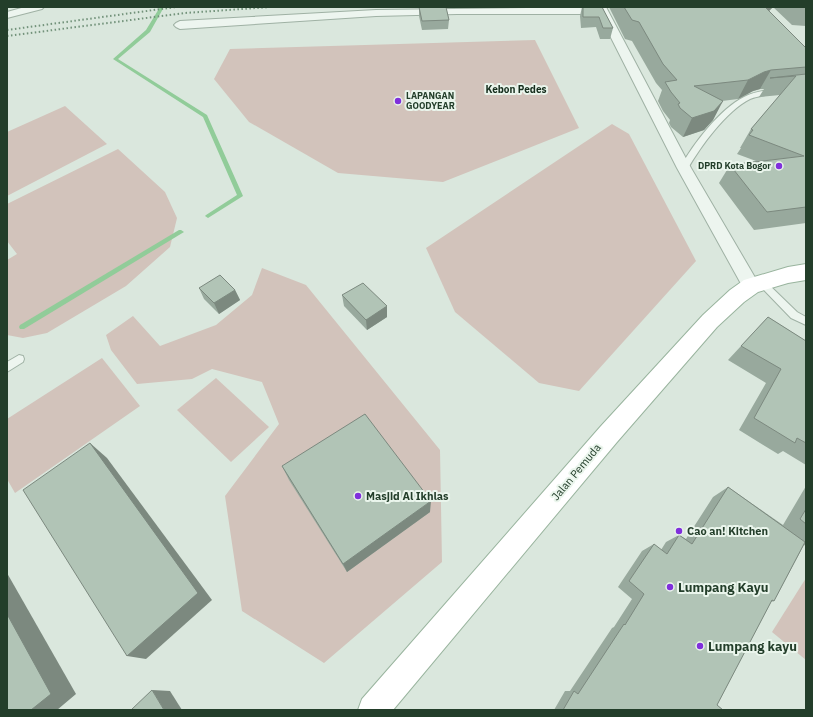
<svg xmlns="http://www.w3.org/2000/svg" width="813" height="717" viewBox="0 0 813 717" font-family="'IBM Plex Sans',sans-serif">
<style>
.green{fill:#d2c3bb}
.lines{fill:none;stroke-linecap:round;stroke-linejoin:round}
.stream{fill:#91cc99;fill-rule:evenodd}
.lane-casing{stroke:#9fb1a4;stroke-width:2}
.street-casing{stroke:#9fb1a4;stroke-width:2}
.primary-casing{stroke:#99b49e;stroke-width:2}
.lane{fill:#edf5ef;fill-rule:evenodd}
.street{fill:#edf5ef;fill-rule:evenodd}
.primary{fill:#fff;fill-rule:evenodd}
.rail{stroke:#72927a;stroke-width:2;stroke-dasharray:1.5 2.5;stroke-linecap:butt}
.wall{fill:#98a99d}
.shaded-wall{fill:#7c897f}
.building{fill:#b1c4b6;stroke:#7c897f}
.poi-dot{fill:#802fdc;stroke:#eaf5ec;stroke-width:1.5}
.labels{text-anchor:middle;stroke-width:4;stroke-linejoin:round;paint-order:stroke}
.far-poi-label{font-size:9px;font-weight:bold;fill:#233e2a;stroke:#eaf5ec;text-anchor:start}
.far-neighbourhood-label{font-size:10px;font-weight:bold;fill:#162e1d;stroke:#eaf5ec}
.street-label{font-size:11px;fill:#233e2a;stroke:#eaf5ec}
.poi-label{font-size:11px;font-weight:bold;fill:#233e2a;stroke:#eaf5ec;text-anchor:start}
.near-poi-label{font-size:13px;font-weight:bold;fill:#233e2a;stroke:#eaf5ec;text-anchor:start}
</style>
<rect width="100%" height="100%" fill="#dae7dd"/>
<g class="green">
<polygon points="535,40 579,128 443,182 338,173 249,122 214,79 230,49"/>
<polygon points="65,106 107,144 7,196 7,132"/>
<polygon points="612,124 629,134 696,261 579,391 539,383 455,312 426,248"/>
<polygon points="118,149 165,192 177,218 170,247 126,286 47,333 23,338 7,335 7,260 17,254 7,241 7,204"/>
<polygon points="262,268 306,285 440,450 442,562 324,663 242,611 225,496 279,424 262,382 212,369 192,379 137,384 111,350 106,335 133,316 160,346 216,325 252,295"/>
<polygon points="102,358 140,406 15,493 7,479 7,419"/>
<polygon points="216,378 269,427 231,462 177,410"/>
<polygon points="806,578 806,660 772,632"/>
</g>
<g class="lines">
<g class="stream">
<polygon points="160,7 164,7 150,32 118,59 207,115 243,196 208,218 205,216 206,215 237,195 203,117 113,59 146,30"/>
<polygon points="179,230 181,230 184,232 24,329 20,329 19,327 20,325"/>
</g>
<defs>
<g id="lane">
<path d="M 774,89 L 777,91 L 776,92 C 768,95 758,96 750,99 C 726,111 700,147 687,170 L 681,170 L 680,168 C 693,144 720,109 744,97 C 753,92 764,91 774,89 Z"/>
<polygon points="761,278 764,280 797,312 806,317 806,325 791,318 758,284 756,282"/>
<polygon points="19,355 23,356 24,359 23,362 7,372 7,362"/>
</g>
<g id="street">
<polygon points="25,7 44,7 42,9 7,18 7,12"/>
<polygon points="606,7 691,168 760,286 757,291 751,293 745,291 677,168 599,14 457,14 376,16 180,29 176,27 174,25 176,23 180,21 376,10"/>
</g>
<polygon id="primary" points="806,264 806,280 788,283 758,292 744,302 717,327 617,442 393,710 358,710 362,699 601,426 703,315 730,290 744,280 788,267"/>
</defs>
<use href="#lane" class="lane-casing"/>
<use href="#street" class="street-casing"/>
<use href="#primary" class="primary-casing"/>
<use href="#lane" class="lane"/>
<use href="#street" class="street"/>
<use href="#primary" class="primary"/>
<g class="rail">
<polyline points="7,30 176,7"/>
<polyline points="7,36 185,13 271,7"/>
</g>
</g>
<g class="wall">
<polygon points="416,7 446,7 449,20 448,29 422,30 419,16 419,8 416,8"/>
<polygon points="582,7 602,7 613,28 610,39 600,39 596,27 581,28 580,16"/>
<polygon points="609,7 806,7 806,26 792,25 773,7 769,11 806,48 806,223 754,230 719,183 730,165 756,161 737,154 741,148 740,148 751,129 780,95 759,97 764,89 760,89 753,91 738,99 722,101 713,120 704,130 683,137 671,127 669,123 670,120 663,111 658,101 662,90 656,83 632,41 625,39"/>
<polygon points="199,288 235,290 240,300 219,314 204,299"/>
<polygon points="342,295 387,306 387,317 367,330 344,306"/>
<polygon points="768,317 806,341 806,465 783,451 778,454 739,430 766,383 728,360"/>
<polygon points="282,466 430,512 347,572 289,480"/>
<polygon points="806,486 806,546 804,545 774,601 771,602 717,705 723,710 554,710 565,691 570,691 612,628 614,627 632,599 618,587 642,551 654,544 661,550 666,542 679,535 686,539 713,497 728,487 783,525"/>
</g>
<g class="shaded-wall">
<polygon points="765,7 773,7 755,25"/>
<polygon points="771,70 760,89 753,91 738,99 748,80 764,72"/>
<polygon points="723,101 713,120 704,130 683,137 692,118"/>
<polygon points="235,290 240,300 219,314 214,303"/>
<polygon points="387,306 387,317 367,330 366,320"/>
<polygon points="90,443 107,458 212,600 146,659 127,656"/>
<polygon points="431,501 430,512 347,572 343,564"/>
<polygon points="7,573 76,694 57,710 31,710 7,614"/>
<polygon points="152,690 170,691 182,710 164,710"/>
</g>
<g class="building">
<polygon points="419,7 446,7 449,20 422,21"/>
<polygon points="583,7 602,7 613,28 603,28 599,17 583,17"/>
<polygon points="624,7 765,7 806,48 806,67 771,70 764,72 748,80 694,86 723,101 714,111 692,118 680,108 678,104 680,103 671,92 665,82 677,80 663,64 639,22 632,20"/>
<polygon points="806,74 806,207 767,212 730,165 804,156 749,135 753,130 751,129 796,76 770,78"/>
<polygon points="220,275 235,290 214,303 199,288"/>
<polygon points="363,283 387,306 366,320 342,295"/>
<polygon points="768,317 806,341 806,443 797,438 795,443 754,418 781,369 741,346"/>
<polygon points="365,414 431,501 343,564 282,466"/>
<polygon points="90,443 198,593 127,656 23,490"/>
<polygon points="728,487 805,542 774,601 772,600 717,705 723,710 563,710 574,691 578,694 624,624 625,625 644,594 629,581 654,544 667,554 679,535 692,544"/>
<polygon points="806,509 806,524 800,519"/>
<polygon points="7,614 51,694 31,710 7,710"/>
<polygon points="152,690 164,710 131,710"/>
</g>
<g class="poi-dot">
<circle cx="398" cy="101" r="4"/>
<circle cx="779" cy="166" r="4"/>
<circle cx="358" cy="496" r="4"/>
<circle cx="679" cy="531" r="4"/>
<circle cx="670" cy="587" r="4"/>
<circle cx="700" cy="646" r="4"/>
</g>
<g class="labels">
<g class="far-poi-label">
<text x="406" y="99">LAPANGAN<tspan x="406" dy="10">GOODYEAR</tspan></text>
<text x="771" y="169" text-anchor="end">DPRD Kota Bogor</text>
</g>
<g class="far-neighbourhood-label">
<text x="516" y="93">Kebon Pedes</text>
</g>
<g class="street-label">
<text transform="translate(576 472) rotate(-50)" y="4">Jalan Pemuda</text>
</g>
<g class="poi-label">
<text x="366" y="500">Masjid Al Ikhlas</text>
<text x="687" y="535">Cao an! Kitchen</text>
</g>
<g class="near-poi-label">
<text x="678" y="592">Lumpang Kayu</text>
<text x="708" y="651">Lumpang kayu</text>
</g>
</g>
<rect width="813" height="717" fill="none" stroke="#233e2a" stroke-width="16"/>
</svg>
